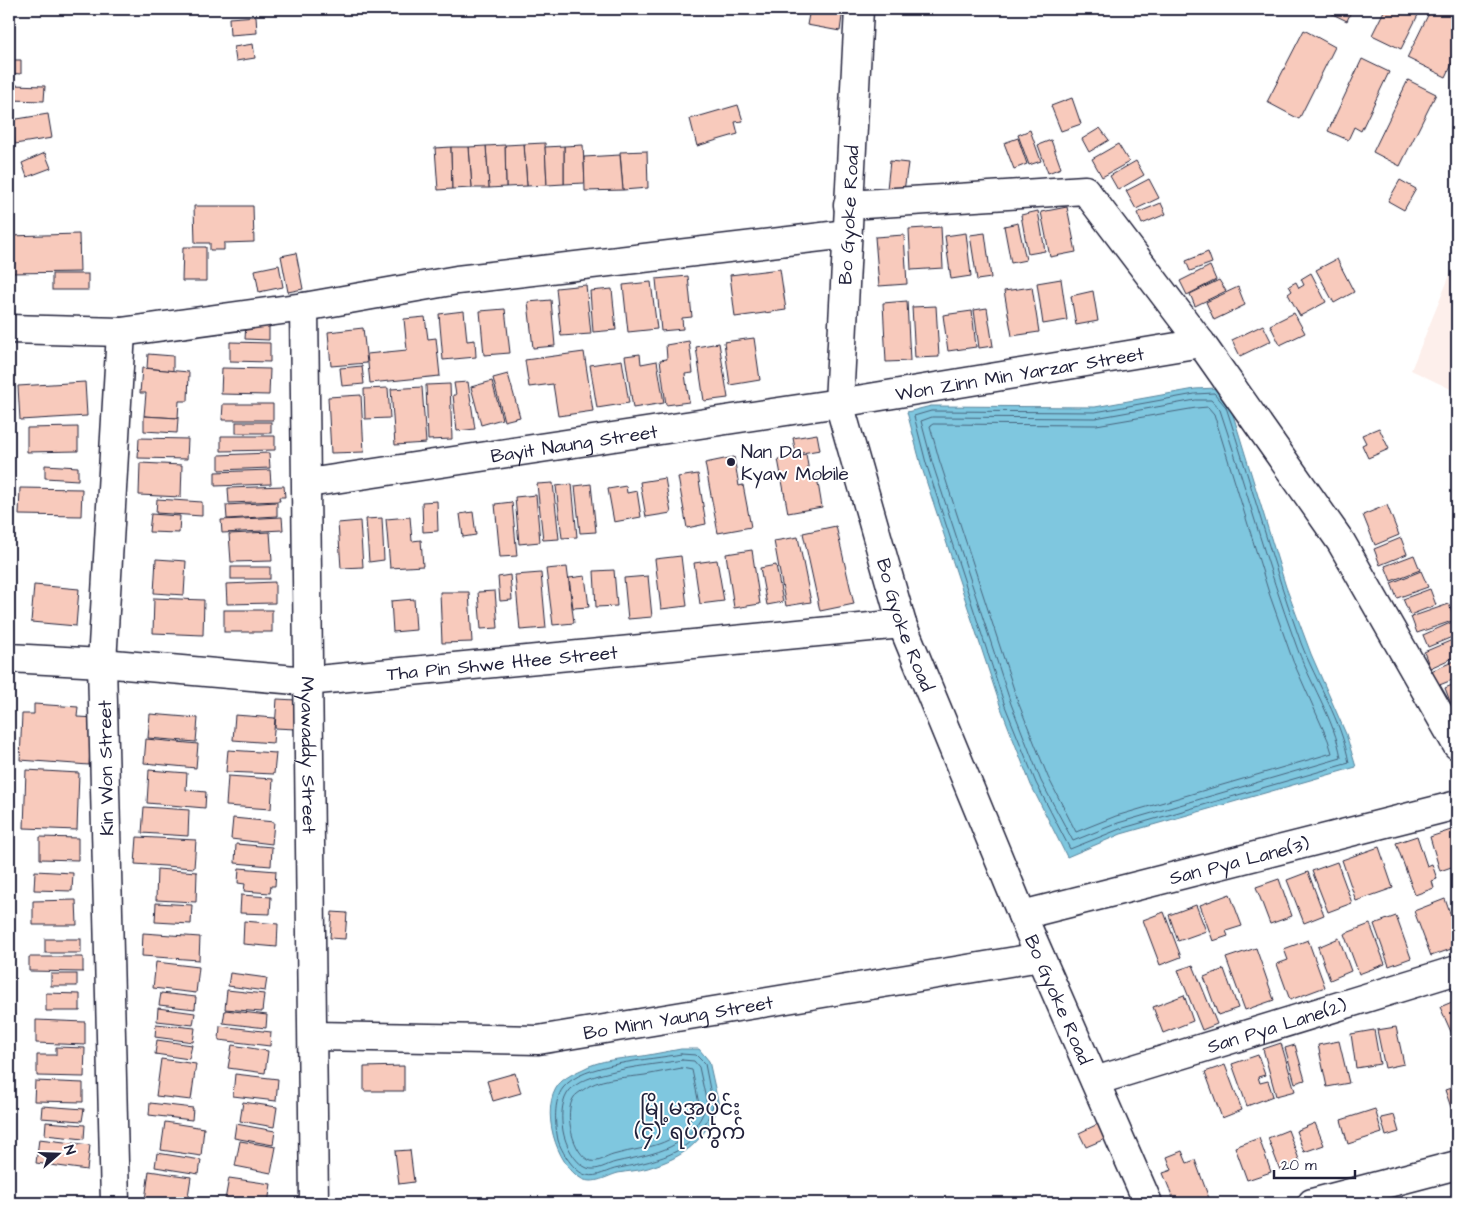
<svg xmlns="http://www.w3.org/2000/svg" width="1466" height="1212" viewBox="0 0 1466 1212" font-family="'Architects Daughter','Noto Sans Myanmar',sans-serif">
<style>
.built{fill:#fdefeb}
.water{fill:#7fc7df;stroke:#5a859d}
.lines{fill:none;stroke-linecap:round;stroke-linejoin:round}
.shore{stroke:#47647d;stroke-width:1}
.building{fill:#f8cabc;stroke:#22223b}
.street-casing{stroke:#22223b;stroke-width:31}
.street{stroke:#fff;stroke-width:28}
.poi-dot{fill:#22223b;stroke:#fff;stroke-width:2}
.labels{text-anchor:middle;stroke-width:4;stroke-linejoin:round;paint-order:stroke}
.street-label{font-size:19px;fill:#22223b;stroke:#fff}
.poi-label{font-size:19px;fill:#22223b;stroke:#fff;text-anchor:start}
.quarter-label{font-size:21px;fill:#22223b;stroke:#fff}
</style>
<rect width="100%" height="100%" fill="#fff"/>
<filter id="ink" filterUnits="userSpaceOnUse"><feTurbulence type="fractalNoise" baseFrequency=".02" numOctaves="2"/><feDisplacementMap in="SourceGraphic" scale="10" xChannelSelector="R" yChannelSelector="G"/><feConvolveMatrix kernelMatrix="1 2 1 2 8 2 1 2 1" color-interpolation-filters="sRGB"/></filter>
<g filter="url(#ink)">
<polygon class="built" points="1457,258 1457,392 1411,370"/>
<g class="water">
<polygon points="1217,388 1230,405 1286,587 1311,654 1346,734 1356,767 1121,834 1067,857 1031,785 1001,708 921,465 907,412 931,406 1095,407 1195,389"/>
<path d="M 681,1049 L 699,1049 L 709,1061 L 719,1106 C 701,1143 687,1156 648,1168 C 638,1171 628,1171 618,1173 C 607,1176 594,1185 582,1179 C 556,1165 539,1108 559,1084 C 563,1079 574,1073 581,1070 C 601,1059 621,1059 643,1056 C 656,1054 668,1051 681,1049 Z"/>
</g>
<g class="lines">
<g class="shore">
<path d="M 1195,394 L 1214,393 L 1226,407 C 1252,486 1273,565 1301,643 C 1316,682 1342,721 1349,763 L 1120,829 L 1070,849 L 1036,783 L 1005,706 L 926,463 L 914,416 L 931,411 L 1095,412 Z"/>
<path d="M 1196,400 L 1211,400 L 1220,410 C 1246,487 1267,566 1295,642 C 1308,680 1335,720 1341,758 L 1118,823 L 1073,841 L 1041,781 L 1011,704 L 932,462 L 921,421 L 932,417 L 1095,418 Z"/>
<polygon points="1196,408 1208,407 1214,414 1269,593 1293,661 1328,740 1332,753 1116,816 1076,832 1048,777 1018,702 939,459 930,426 933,424 1096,425"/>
<path d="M 681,1054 L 696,1055 L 705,1064 L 713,1105 C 699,1152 661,1160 619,1168 C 607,1170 598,1178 586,1175 C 574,1172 561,1151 558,1140 C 555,1125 553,1101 563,1088 C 582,1063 651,1060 681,1054 Z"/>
<path d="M 682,1060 L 694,1061 L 699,1067 L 707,1104 C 691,1149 657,1153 616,1162 C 607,1164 597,1172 587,1168 C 574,1163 565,1143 563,1131 C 561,1119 561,1104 567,1094 C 580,1070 656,1065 682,1060 Z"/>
<path d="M 682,1068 L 692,1070 L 699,1104 C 679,1149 653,1144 613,1155 C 606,1157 598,1163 591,1161 C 573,1156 563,1112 574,1097 C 577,1093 585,1089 589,1086 C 607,1077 625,1078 645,1075 C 657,1073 670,1070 682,1068 Z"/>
</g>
</g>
<g class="building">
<polygon points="810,9 843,9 840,31 807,25"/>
<polygon points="1322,9 1352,9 1347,21"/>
<polygon points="1385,9 1421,9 1401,49 1372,35"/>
<polygon points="1431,9 1457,9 1457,54 1446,77 1407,58"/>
<polygon points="256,16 257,33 230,35 229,18"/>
<polygon points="1304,30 1335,47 1299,119 1267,102"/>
<polygon points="253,44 255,58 236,61 234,47"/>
<polygon points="1362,59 1389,72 1361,131 1354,127 1348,140 1328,131"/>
<polygon points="9,60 21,60 21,74 9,73"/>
<polygon points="1408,80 1436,94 1400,166 1373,152"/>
<polygon points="12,85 45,86 44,101 11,100"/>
<polygon points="1072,98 1081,124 1061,131 1051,106"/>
<polygon points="738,105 743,121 735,122 738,134 697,146 690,119"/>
<polygon points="48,114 52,138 15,144 11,120"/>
<polygon points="1100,128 1109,140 1089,152 1082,139"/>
<polygon points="1030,130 1041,161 1029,165 1018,135"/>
<polygon points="1018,138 1027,164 1014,169 1004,143"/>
<polygon points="1051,140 1061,168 1048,173 1038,145"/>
<polygon points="545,143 547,185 527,186 524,144"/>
<polygon points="524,144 527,186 506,187 505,145"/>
<polygon points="1118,144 1129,162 1102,177 1092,159"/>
<polygon points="505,145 506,187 489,188 486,146"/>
<polygon points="583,145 585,183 564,184 564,146"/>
<polygon points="486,146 489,188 472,188 469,147"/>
<polygon points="564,146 564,184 547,185 545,147"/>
<polygon points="451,147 452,189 438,190 435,148"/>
<polygon points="451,147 469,147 472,188 452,189"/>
<polygon points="647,151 648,188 623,190 620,152"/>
<polygon points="45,153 51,168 27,177 22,163"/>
<polygon points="620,155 623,190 585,191 584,157"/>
<polygon points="890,161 908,163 904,191 887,189"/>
<polygon points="1136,161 1144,175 1118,190 1110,176"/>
<polygon points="1149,179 1159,198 1136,209 1126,191"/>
<polygon points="1400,180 1416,189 1404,210 1388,201"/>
<polygon points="1161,203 1166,214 1142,224 1137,213"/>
<polygon points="194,206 253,206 254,242 224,243 224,250 210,250 210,243 195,243"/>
<polygon points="1067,207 1076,252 1050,257 1041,212"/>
<polygon points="1038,211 1045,251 1028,254 1021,215"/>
<polygon points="1018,223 1026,260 1011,263 1004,226"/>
<polygon points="941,227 943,268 911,270 909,229"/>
<polygon points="966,233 971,276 951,279 945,236"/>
<polygon points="985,233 991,278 977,280 970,235"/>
<polygon points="79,234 80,272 9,273 9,236"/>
<polygon points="904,235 907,284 879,286 875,237"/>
<polygon points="183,247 206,247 206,281 182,281"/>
<polygon points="1208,252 1212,263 1190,271 1186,261"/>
<polygon points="296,253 303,289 288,292 281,256"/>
<polygon points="1337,259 1354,292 1334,303 1316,270"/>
<polygon points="279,265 283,287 259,292 255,270"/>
<polygon points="1210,266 1216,280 1187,295 1180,281"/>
<polygon points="780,269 786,310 735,317 730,275"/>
<polygon points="1311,273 1326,302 1300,316 1288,294 1292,291 1289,286 1296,282 1299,288 1304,285 1301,279"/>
<rect x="52" y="274" width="36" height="16"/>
<polygon points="688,276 692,317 682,318 683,329 661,331 656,279"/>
<polygon points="1061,279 1067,320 1043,324 1037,283"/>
<polygon points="1219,280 1226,291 1195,306 1190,294"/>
<polygon points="651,282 657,329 628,332 623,285"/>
<polygon points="586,285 591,334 561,336 556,288"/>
<polygon points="1032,287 1039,332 1012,336 1004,291"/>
<polygon points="1238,287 1245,305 1214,320 1206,302"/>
<polygon points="612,289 616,330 593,332 590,291"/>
<polygon points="1093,291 1098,321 1076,325 1071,296"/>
<polygon points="551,300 555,346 533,348 528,302"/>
<polygon points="907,301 910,361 886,362 883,303"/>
<polygon points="936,306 939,357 915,358 912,307"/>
<polygon points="987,308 993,346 979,348 974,310"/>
<polygon points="505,309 510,353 484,355 480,311"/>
<polygon points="464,311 467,341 475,340 476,357 443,360 439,314"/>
<polygon points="972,311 976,347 948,351 943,315"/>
<polygon points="1294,313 1305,333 1280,345 1270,325"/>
<polygon points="425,317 428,339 436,338 440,376 370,383 367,354 407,350 404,319"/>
<polygon points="246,324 269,325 269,340 245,339"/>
<polygon points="1263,325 1271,341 1240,356 1232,340"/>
<polygon points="363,328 367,363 331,366 328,332"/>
<polygon points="754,338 760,380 730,385 724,342"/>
<polygon points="689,341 693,373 685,374 689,402 666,405 660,360 667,359 666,345"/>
<polygon points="230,342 270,343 270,362 230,361"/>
<polygon points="719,343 728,398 704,401 696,347"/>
<polygon points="584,352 593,411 558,416 553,384 529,387 525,360"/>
<polygon points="148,354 173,356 173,371 147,368"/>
<polygon points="640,354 641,364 657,361 664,403 633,408 625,356"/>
<polygon points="622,360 629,403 597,408 590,365"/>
<polygon points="362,366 364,384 342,386 340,368"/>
<polygon points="142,368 189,372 188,401 179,401 178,418 144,416 146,393 140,393"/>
<polygon points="222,368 270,369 269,395 221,394"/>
<polygon points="508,374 520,417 504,421 493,378"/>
<polygon points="492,381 502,419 481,425 471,387"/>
<polygon points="85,382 87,416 20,420 18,386"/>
<polygon points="468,382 475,429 457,431 453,395 456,395 454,383"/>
<polygon points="450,384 452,439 428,440 426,385"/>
<polygon points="422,387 426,443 395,445 391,389"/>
<polygon points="388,388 390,418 365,419 364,389"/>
<polygon points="361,395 364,452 331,453 328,397"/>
<polygon points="223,404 273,404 273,420 222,420"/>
<polygon points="144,416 178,418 177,433 144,431"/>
<rect x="236" y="422" width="35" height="11"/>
<polygon points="78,427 78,451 27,452 27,428"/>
<polygon points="1379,428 1389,449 1368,458 1362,445 1366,443 1362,435"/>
<polygon points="817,434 820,450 796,454 793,438"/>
<polygon points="221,436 275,436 275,450 221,451"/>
<polygon points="139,438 188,439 187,459 138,458"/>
<polygon points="269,453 270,468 219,470 219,455"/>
<polygon points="806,454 810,478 817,477 822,507 788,513 778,459"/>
<polygon points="734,457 739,486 743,485 751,527 718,533 705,463"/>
<polygon points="140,463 182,465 181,497 139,495"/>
<polygon points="45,465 78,467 78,480 45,478"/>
<polygon points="270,470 271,484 215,486 215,472"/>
<polygon points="698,474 706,524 687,528 678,477"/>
<polygon points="665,478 671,513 646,517 640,482"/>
<polygon points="553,483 559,539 543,540 537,484"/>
<polygon points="572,484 577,537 562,538 556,486"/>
<polygon points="591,484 596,532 580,533 575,486"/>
<polygon points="284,486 285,497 279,497 280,501 229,503 228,488"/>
<polygon points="626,486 627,493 637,491 641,517 614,522 608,489"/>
<polygon points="20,488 82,489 81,516 19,515"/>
<polygon points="536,495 540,542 519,544 515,497"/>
<polygon points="157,499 202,502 202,516 156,513"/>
<polygon points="437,501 438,531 423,532 422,502"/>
<polygon points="277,502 277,516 227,519 226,505"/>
<polygon points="512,502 517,556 500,557 495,504"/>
<polygon points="1387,505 1399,535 1375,545 1363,515"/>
<polygon points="473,512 476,535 463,537 460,514"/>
<polygon points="151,514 180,516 179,533 149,532"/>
<polygon points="282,517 283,530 222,533 221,520"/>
<polygon points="410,517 412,541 421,540 423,566 390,568 386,519"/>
<polygon points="382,518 384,560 369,562 366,519"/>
<polygon points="360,521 363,567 341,568 338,523"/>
<polygon points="836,526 854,604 820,611 803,533"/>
<polygon points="270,532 272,561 231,562 229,534"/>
<polygon points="798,537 811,602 786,606 774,541"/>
<polygon points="1401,538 1407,554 1380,565 1374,549"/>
<polygon points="752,550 760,604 734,608 726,554"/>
<polygon points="1414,555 1420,570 1391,581 1385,566"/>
<polygon points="681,556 687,606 661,609 655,559"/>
<polygon points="156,559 186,561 184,595 154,593"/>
<polygon points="717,560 724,601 700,604 694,563"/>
<polygon points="776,565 783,602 767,605 760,568"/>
<rect x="231" y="567" width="39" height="12"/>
<polygon points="567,567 574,623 553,625 546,569"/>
<polygon points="614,570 617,606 596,607 594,571"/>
<polygon points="1421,571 1428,587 1397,598 1391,583"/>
<polygon points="541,573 546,628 520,630 515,575"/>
<polygon points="510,575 512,600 500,601 498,577"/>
<polygon points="585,576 589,607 573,608 569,578"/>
<polygon points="648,576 652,617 628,619 624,578"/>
<polygon points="275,582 275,603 227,604 226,584"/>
<polygon points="34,585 79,589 76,626 31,622"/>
<polygon points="1430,589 1436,605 1410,615 1403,599"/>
<polygon points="495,591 498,628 481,629 478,592"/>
<polygon points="440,592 469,592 472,642 442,643"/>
<polygon points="154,598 204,600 203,635 153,633"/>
<polygon points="414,599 416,630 393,632 391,601"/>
<polygon points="1449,604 1455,620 1417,633 1411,617"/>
<rect x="224" y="610" width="48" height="22"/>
<polygon points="1457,620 1457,635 1428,647 1423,635"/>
<polygon points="1457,638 1457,656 1430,668 1424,652"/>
<polygon points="1457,660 1457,678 1437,686 1431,671"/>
<polygon points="1457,683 1457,702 1451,704 1445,688"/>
<polygon points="277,699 296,700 295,729 275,728"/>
<polygon points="34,704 78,707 77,717 98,718 96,749 90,749 89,765 20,760 22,714 34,714"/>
<polygon points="150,714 198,718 196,742 148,738"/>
<polygon points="235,715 275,718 273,743 233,740"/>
<polygon points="146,739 198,744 196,768 144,763"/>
<polygon points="228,750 276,753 274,774 226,772"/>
<polygon points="26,770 79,773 77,830 24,828"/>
<polygon points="149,770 187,773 186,790 206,792 205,808 147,803"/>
<polygon points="228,776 273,779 271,809 226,806"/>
<polygon points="144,807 189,810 188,836 142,833"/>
<polygon points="233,818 274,822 272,844 231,839"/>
<polygon points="1457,828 1457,865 1440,871 1430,837"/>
<polygon points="1417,836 1427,866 1432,864 1437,879 1432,881 1434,888 1415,895 1396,843"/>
<polygon points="40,837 78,838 78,860 40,859"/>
<polygon points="137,837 196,840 194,868 135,864"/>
<polygon points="236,844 272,847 271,866 235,863"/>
<polygon points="1379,847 1393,888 1356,901 1342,860"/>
<polygon points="1337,862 1352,903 1328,912 1312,871"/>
<polygon points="239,868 276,871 275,886 271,886 270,893 244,891 245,884 238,883"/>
<polygon points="157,869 197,872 196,902 156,900"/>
<polygon points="35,871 73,873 72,891 34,890"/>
<polygon points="1308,872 1324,915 1304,923 1287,880"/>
<polygon points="1279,879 1292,916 1270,924 1256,887"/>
<polygon points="1230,894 1242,926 1226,931 1228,936 1213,941 1200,905"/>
<polygon points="241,895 271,897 270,914 240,913"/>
<polygon points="1445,899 1457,933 1457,947 1431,956 1414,911"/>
<polygon points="76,900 77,925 33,925 33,901"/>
<polygon points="156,903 192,905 191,924 155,922"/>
<polygon points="1196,905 1206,931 1178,941 1169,915"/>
<polygon points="332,912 347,913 345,939 330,938"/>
<polygon points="1164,912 1181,957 1160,965 1143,920"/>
<polygon points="1396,916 1411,958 1389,966 1374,924"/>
<polygon points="244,921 278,924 277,947 243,944"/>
<polygon points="1370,924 1385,964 1359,974 1344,934"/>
<polygon points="143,933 200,937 199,960 142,956"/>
<polygon points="1339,938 1351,971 1330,980 1318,947"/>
<rect x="45" y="939" width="36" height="14"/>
<polygon points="1308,940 1325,987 1290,1000 1277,964 1288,960 1284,949"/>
<polygon points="1256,948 1274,1000 1245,1010 1226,958"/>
<polygon points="29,957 83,957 83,972 29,971"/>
<polygon points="156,962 199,967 196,993 153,988"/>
<polygon points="1193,965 1217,1024 1202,1030 1178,970"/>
<polygon points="1224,969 1238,1008 1218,1015 1204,977"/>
<polygon points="230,973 267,978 265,991 228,986"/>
<rect x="51" y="974" width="26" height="12"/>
<polygon points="227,990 264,994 262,1012 225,1009"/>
<polygon points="46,993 80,994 80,1011 46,1011"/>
<polygon points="161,993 196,997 195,1009 159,1005"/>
<polygon points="1184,995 1193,1021 1163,1033 1153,1007"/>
<polygon points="1452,1002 1457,1014 1456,1043 1440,1007"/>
<polygon points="158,1008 195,1013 193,1025 157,1021"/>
<polygon points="225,1010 267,1015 266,1028 223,1023"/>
<polygon points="36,1020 85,1022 85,1045 36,1043"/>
<polygon points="156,1024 195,1028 193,1042 155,1037"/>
<polygon points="220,1026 271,1032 270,1046 219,1040"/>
<polygon points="1396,1027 1404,1064 1385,1068 1377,1030"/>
<polygon points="1374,1030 1380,1064 1356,1068 1351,1034"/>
<polygon points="157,1040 192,1045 189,1059 155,1054"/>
<polygon points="1339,1041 1349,1083 1327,1087 1318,1045"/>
<polygon points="1281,1043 1295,1091 1276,1096 1263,1049"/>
<polygon points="232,1045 268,1051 265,1073 228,1068"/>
<polygon points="1295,1045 1305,1080 1295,1083 1285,1048"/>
<polygon points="56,1047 85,1048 84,1077 37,1076 37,1055 56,1055"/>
<polygon points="1258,1055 1265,1075 1258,1077 1260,1083 1268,1081 1273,1096 1247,1106 1232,1064"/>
<polygon points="161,1059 196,1064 191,1100 156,1096"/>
<polygon points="1225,1065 1242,1110 1222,1118 1205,1072"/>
<polygon points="404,1066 404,1091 364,1091 364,1067"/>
<polygon points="515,1073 521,1093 493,1101 487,1081"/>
<polygon points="235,1074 278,1079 276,1101 233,1096"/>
<polygon points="35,1081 83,1083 83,1102 34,1101"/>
<polygon points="1457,1086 1457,1115 1454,1116 1445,1090"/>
<polygon points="243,1102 277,1107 274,1127 240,1121"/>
<polygon points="150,1103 193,1108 192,1120 149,1115"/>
<polygon points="42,1106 84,1109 82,1121 41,1118"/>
<polygon points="1375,1109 1382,1133 1348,1144 1341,1120"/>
<polygon points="1394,1115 1399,1132 1386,1136 1381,1118"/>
<polygon points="46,1122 85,1125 84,1139 45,1135"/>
<polygon points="165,1122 204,1128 201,1156 161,1150"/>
<polygon points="1315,1123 1324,1145 1304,1152 1296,1131"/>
<polygon points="236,1124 275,1131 273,1145 234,1138"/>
<polygon points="1098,1124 1105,1139 1086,1147 1079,1133"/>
<polygon points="1288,1130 1300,1162 1280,1170 1268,1138"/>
<polygon points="1259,1138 1271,1172 1247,1180 1235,1147"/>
<polygon points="39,1139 90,1145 87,1170 36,1163"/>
<polygon points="240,1141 276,1147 271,1173 235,1166"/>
<polygon points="410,1150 414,1182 399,1184 395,1151"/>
<polygon points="1182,1151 1187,1163 1195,1160 1210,1201 1205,1203 1175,1203 1163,1173 1172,1170 1167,1157"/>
<polygon points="157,1153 201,1160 199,1174 155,1167"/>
<polygon points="149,1171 191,1177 187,1203 145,1200"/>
<polygon points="229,1178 271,1184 268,1203 225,1200"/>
<polygon points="37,1200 70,1203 37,1203"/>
</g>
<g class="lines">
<defs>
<g id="street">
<path id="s1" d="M 859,9 L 839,403 L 902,624 L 1022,915 L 1148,1203"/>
<polyline points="848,205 1085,190 1201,343 1341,542 1457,745"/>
<path id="s2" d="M 304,307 L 314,1203"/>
<polyline points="9,329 121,332 304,307 457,280 847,234"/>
<path id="s3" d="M 308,483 L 839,403 L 1201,343"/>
<path id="s4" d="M 9,658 L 102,663 L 307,681 L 902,624"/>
<path id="s5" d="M 1022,915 L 1457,805"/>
<path id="s6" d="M 314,1036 L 538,1040 L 1040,957"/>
<path id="s7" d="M 1095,1081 L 1457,970"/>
<polyline points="115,1203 102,663 121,332"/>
<polyline points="1312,1203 1457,1165"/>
</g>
</defs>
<use href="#street" class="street-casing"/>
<use href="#street" class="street"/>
</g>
</g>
<circle class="poi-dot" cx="731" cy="462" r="5"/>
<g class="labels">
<g class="street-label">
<text transform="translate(848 215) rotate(-87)" y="7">Bo Gyoke Road</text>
<text dy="7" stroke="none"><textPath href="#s3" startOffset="720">Won Zinn Min Yarzar Street</textPath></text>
<text dy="7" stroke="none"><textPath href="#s3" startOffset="269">Bayit Naung Street</textPath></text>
<text dy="7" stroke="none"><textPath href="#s1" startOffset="626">Bo Gyoke Road</textPath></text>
<text dy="7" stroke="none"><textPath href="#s4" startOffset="495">Tha Pin Shwe Htee Street</textPath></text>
<text dy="7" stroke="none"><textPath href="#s2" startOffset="448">Myawaddy Street</textPath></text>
<text transform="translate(105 768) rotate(-91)" y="7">Kin Won Street</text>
<text dy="7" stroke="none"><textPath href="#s5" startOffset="224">San Pya Lane(3)</textPath></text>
<text dy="7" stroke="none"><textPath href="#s1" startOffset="1031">Bo Gyoke Road</textPath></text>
<text dy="7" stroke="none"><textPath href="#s6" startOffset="366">Bo Minn Yaung Street</textPath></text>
<text dy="7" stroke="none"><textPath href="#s7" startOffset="190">San Pya Lane(2)</textPath></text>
</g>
<g class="poi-label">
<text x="741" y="458">Nan Da<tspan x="741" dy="22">Kyaw Mobile</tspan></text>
</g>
<g class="quarter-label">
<text x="690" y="1115">မြို့မအပိုင်း<tspan x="690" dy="24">(၄) ရပ်ကွက်</tspan></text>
</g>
</g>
<rect width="1466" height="1212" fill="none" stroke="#fff" stroke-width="30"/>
<rect x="15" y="15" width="1436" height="1182" fill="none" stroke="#22223b" stroke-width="2" filter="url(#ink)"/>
<g transform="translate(58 1154) rotate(70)" stroke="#ffffff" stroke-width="4" paint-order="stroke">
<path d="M0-4L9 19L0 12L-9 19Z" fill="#22223b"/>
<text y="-8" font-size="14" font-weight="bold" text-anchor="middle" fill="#22223b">N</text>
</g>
<path d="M1274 1170v8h81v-8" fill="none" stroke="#22223b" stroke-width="2.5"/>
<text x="1281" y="1170" font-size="15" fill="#22223b" stroke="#ffffff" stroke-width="4" paint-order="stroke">20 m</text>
</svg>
